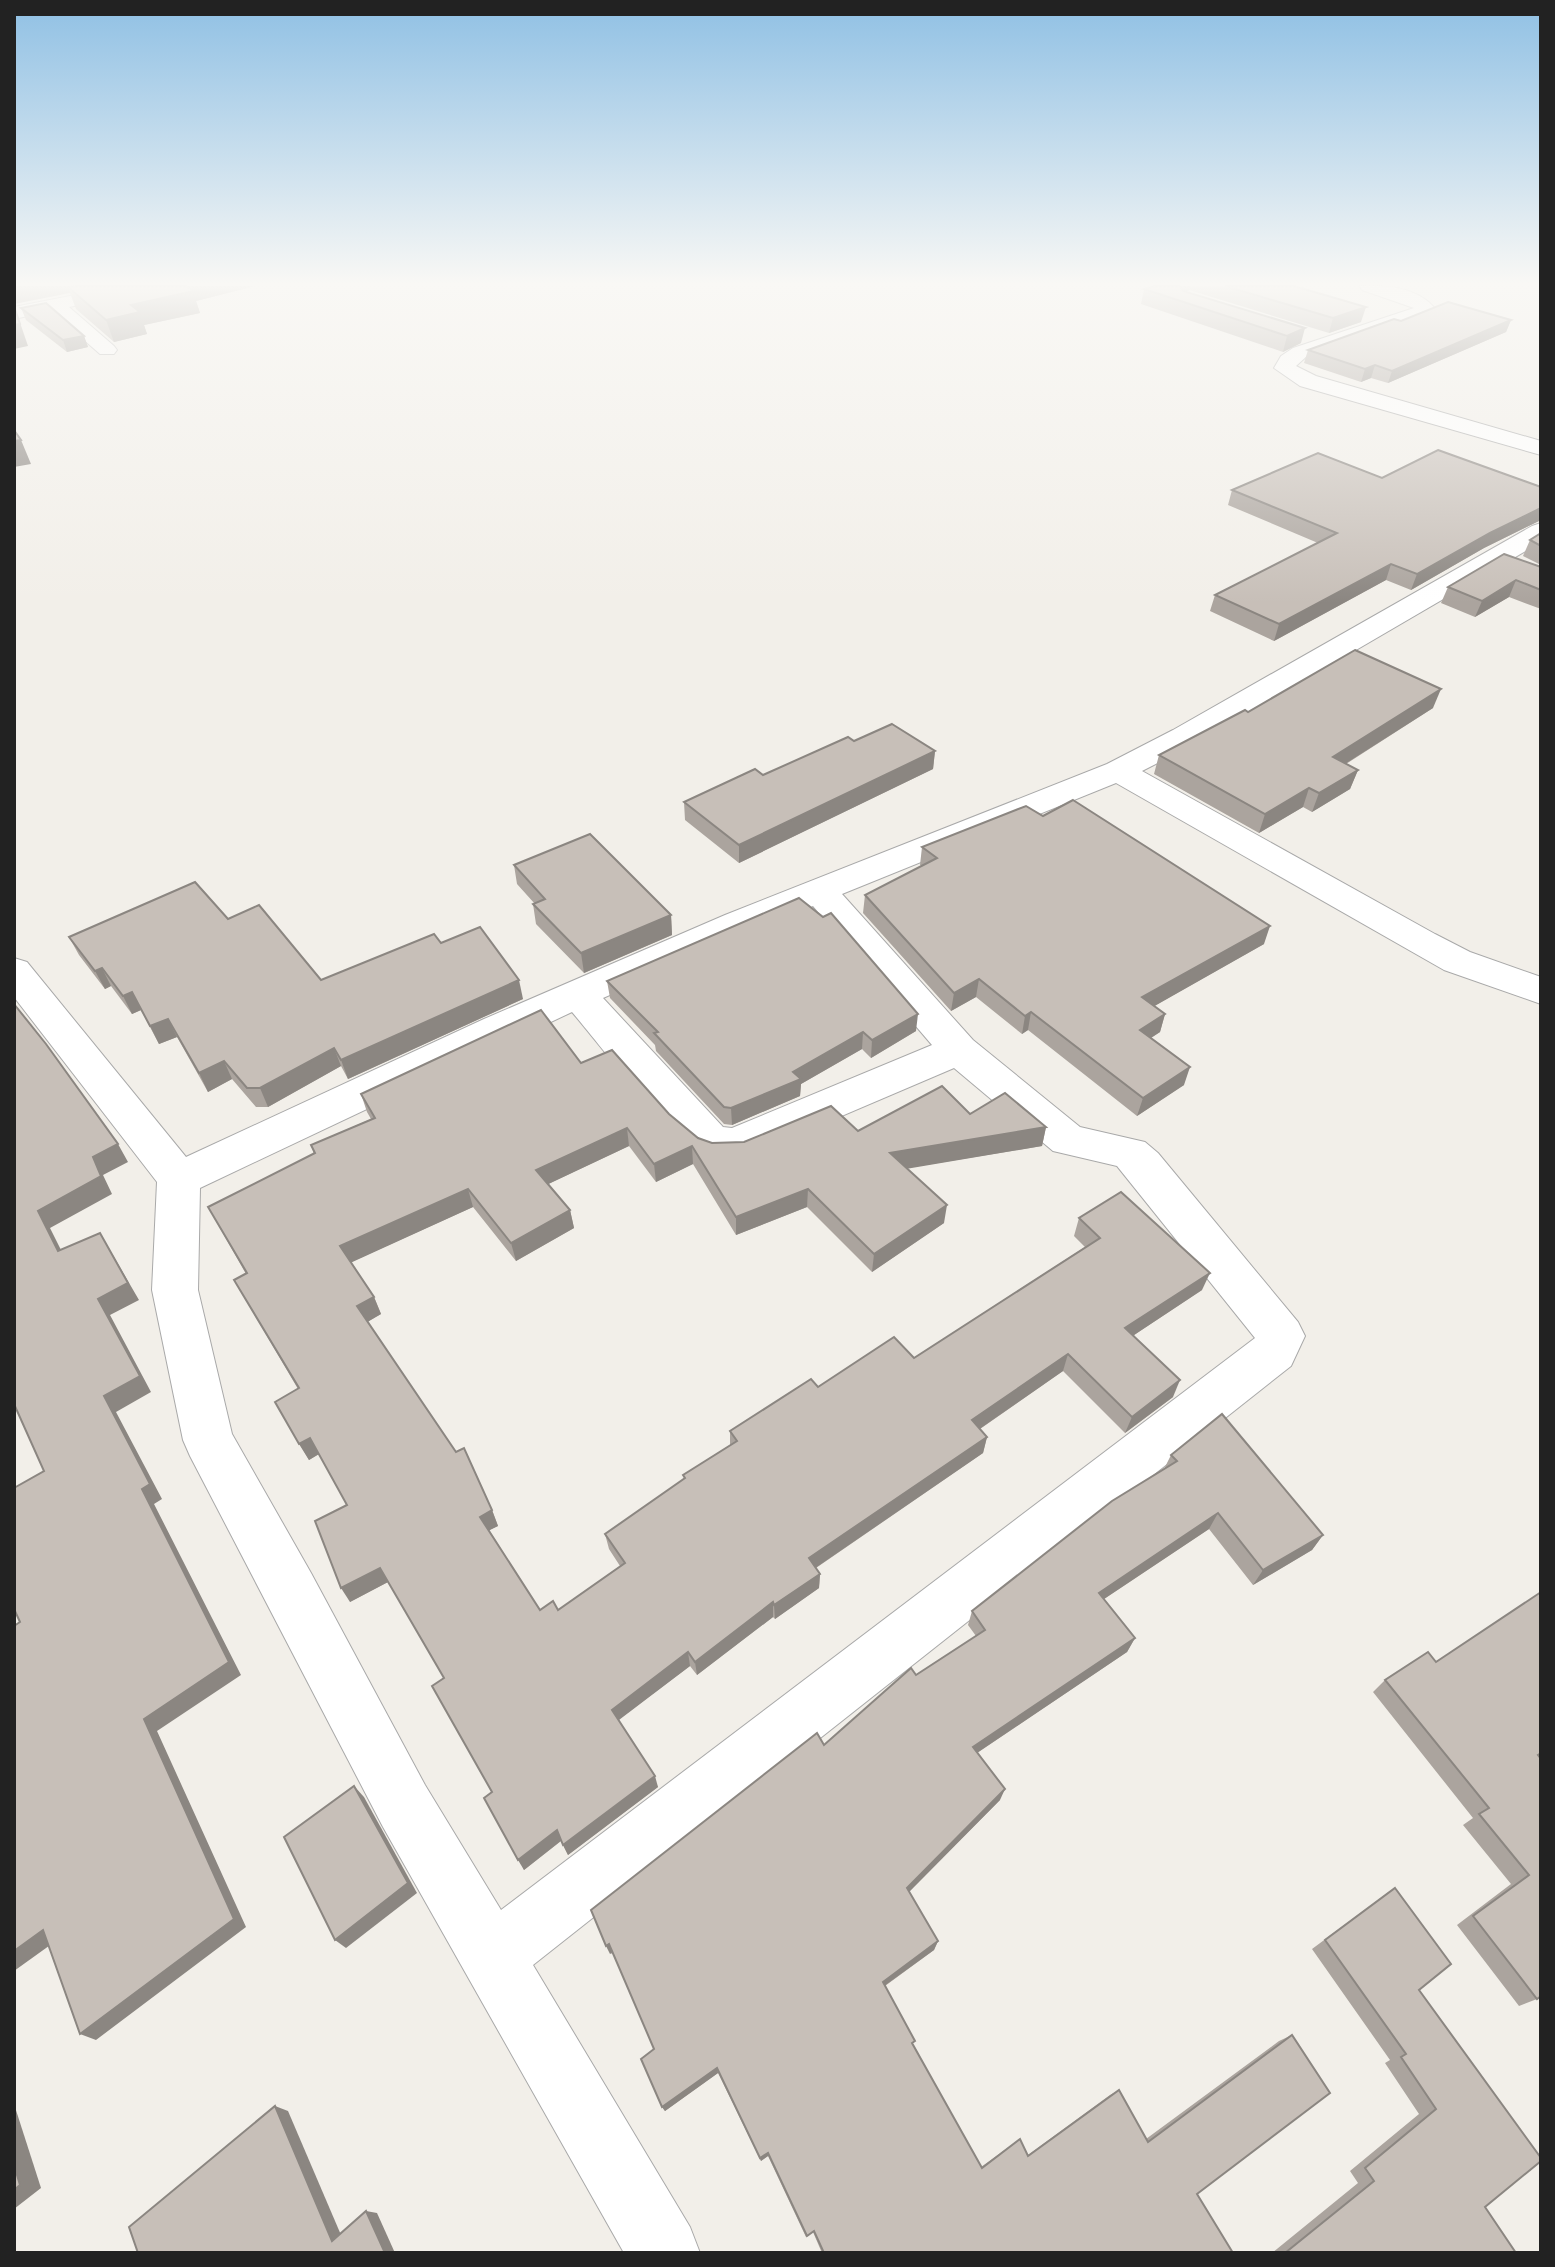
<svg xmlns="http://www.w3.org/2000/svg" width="1555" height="2267" viewBox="0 0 1555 2267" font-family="Raleway,sans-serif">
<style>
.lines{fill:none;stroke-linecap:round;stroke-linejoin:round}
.minor-casing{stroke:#a9a9a9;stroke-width:2}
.minor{fill:#fff;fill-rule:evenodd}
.wall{fill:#aba49e}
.shaded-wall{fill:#8b8681}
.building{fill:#c7bfb8;stroke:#8b8681;stroke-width:2}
</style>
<rect width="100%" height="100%" fill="#f2efe9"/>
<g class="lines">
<defs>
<g id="minor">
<polygon points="121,286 156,286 147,292 69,307 114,346 117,350 114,354 100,354 51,311 14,319 14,307"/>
<path d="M 1360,286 C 1386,285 1419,287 1436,310 L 1433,314 L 1307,356 L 1296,366 L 1316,376 L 1541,441 L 1541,455 L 1300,386 L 1274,368 L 1281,356 L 1293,348 L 1414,308 L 1362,290 Z"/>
<path d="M 1541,523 L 1541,542 L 1195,744 L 1142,771 L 1435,934 L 1470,952 L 1541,977 L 1541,1004 L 1444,970 L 1116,783 L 842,894 L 973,1040 L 1080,1127 L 1145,1142 L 1158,1153 L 1298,1322 L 1305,1336 L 1291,1366 L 533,1965 L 690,2227 L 700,2253 L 624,2253 L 383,1827 L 190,1456 L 183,1440 L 152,1290 L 157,1182 L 14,997 L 14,958 L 27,962 L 186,1157 L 484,1019 L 725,915 L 1107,764 L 1173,730 L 1532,526 ZM 813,906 L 932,1045 L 732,1128 L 723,1127 L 603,998 ZM 572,1012 C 596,1040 674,1142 701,1154 C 718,1162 734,1161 750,1155 L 954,1068 L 1053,1151 L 1117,1166 L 1255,1338 L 501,1910 L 425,1785 L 311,1573 L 232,1434 L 198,1290 L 200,1188 Z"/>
</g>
</defs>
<use href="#minor" class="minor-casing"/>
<use href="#minor" class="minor"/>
</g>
<g class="wall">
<polygon points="14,286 255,286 196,301 200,313 144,325 147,334 114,342 76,309 70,293"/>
<polygon points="1155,286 1294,286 1361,322 1329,333 1189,290 1186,292 1301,343 1283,352 1141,304 1144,289"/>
<polygon points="21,308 84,336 88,347 67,352 26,320"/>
<polygon points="1511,320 1506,332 1388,383 1371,378 1361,382 1304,363 1308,350 1401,321"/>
<polygon points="1382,478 1541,487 1541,520 1484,548 1411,590 1386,580 1274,641 1210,611 1215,595 1318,543 1228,505 1232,490"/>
<polygon points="1541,533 1541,565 1523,556 1530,540"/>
<polygon points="1541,567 1541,609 1509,597 1475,617 1441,603 1448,587"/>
<polygon points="1433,708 1346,764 1358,770 1350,789 1312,812 1303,807 1259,833 1154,774 1159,755 1248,712"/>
<polygon points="854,741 935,751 933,769 739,863 685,820 684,802 763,775"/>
<polygon points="1043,816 1264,944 1154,1006 1165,1014 1160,1032 1151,1038 1184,1085 1137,1116 1028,1030 1022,1034 976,997 951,1011 863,913 865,895 922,866 920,865 922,847"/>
<polygon points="514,865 671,915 672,935 584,973 536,924 533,904 535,904 517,884"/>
<polygon points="228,919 321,980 441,943 523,999 348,1079 341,1066 268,1107 256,1107 232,1079 208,1092 177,1037 159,1044 141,1010 132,1014 111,986 105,989 79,955 69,937"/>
<polygon points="607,981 916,1031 871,1058 862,1049 801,1084 800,1096 732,1125 724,1124 656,1051 655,1045 610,998"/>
<polygon points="581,1063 669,1114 698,1138 712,1143 744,1142 858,1131 970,1114 1046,1127 1042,1146 907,1168 944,1223 872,1272 807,1207 736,1235 693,1164 656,1182 629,1146 548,1184 570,1210 574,1228 516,1261 473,1207 351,1262 374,1297 381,1314 367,1322 492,1510 498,1526 489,1530 540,1610 558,1610 620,1566 609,1549 605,1534 684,1479 683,1475 730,1445 730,1431 818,1387 914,1358 1085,1247 1074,1236 1079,1218 1202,1290 1134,1335 1173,1397 1125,1433 1063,1371 980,1429 987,1437 983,1453 816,1568 820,1574 819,1588 775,1619 773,1617 697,1675 690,1666 618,1720 658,1787 568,1855 561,1841 524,1870 444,1678 388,1582 350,1602 347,1505 319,1454 309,1460 275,1402 298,1389 234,1280 246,1274 208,1207 314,1154 311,1145 371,1119 367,1112 361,1094"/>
<polygon points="1171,1455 1323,1535 1312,1550 1253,1585 1209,1529 1104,1599 1135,1638 1127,1652 977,1753 1000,1800 909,1892 938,1941 934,1950 885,1986 913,2044 981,2167 1020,2139 1028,2155 1110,2095 1119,2090 1146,2139 1279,2041 1292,2035 1197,2194 1233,2253 822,2253 813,2232 806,2237 768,2156 761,2161 718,2073 665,2111 662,2107 654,2049 613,1953 610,1954 824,1745 916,1675 976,1636 968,1625 972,1611 1164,1469"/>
<polygon points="1436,1662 1538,1755 1537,1999 1519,2006 1457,1925 1511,1884 1463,1825 1473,1818 1373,1692 1385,1680"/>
<polygon points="1395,1888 1419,1990 1485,2207 1516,2253 1272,2253 1358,2183 1350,2171 1419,2114 1385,2063 1390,2060 1312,1949 1381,1898"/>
</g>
<g class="shaded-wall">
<polygon points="14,286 107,286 68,287 70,293 14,304"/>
<polygon points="182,286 255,286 196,301 200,313 144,325 147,334 114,342 106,320 131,305"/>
<polygon points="1179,286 1190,286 1189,290 1176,298"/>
<polygon points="14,305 28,346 14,349"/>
<polygon points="1366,307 1361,322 1329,333 1333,318"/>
<polygon points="1511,320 1506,332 1388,383 1392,371"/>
<polygon points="1305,328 1301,343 1283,352 1287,336"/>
<polygon points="84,336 88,347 67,352 63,340"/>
<polygon points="1375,365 1371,378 1361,382 1365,369"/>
<polygon points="21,440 31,464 14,467 14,441"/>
<polygon points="1541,508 1541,520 1484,548 1411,590 1417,574 1490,533"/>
<polygon points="1391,564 1386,580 1274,641 1279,624"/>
<polygon points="1516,580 1509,597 1475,617 1482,601"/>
<polygon points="1441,689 1433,708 1326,776 1333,757"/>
<polygon points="935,751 933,769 739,863 739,845"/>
<polygon points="1358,770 1350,789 1312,812 1319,793"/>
<polygon points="1309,788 1303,807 1259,833 1265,814"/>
<polygon points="671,915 672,935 584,973 581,953"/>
<polygon points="1270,926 1264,944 1137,1016 1142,997"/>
<polygon points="102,968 111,986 105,989 95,971"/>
<polygon points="979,979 976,997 951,1011 954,993"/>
<polygon points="519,980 523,999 348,1079 341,1060"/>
<polygon points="132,992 141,1010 132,1014 123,996"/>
<polygon points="1031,1012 1028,1030 1022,1034 1025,1016"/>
<polygon points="918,1014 916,1031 871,1058 872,1040"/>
<polygon points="1165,1014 1160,1032 1135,1048 1140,1030"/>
<polygon points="168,1019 177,1037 159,1044 150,1026"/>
<polygon points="863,1032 862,1049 801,1084 800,1096 732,1125 731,1108"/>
<polygon points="334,1048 341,1066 268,1107 260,1088"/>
<polygon points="224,1061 232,1079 208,1092 199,1073"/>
<polygon points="1190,1067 1184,1085 1137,1116 1143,1098"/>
<polygon points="1046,1127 1042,1146 888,1172 890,1153"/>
<polygon points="627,1128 629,1146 540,1188 536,1170"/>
<polygon points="118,1144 128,1162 103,1175 112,1194 50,1228 70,1268 58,1251 38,1211 93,1157"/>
<polygon points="692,1146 693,1164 656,1182 654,1164"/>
<polygon points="468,1189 473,1207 348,1264 340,1246"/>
<polygon points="808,1189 807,1207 736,1235 736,1217"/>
<polygon points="947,1205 944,1223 872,1272 874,1254"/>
<polygon points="570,1210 574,1228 516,1261 511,1243"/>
<polygon points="100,1233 139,1300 110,1315 151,1392 116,1412 162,1499 154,1504 241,1675 157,1731 246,1927 96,2040 80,2034 144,1719 142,1489 104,1396 98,1299"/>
<polygon points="1210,1273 1202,1290 1119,1345 1125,1328"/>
<polygon points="374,1297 381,1314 364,1324 357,1306"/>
<polygon points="1068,1354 1063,1371 968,1437 972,1420"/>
<polygon points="1180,1380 1173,1397 1125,1433 1132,1417"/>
<polygon points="987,1437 983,1453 808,1573 809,1558"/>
<polygon points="310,1438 319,1454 309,1460 299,1444"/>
<polygon points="492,1510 498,1526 486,1532 480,1517"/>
<polygon points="1218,1513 1209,1529 1092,1607 1099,1593"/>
<polygon points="1323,1535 1312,1550 1253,1585 1263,1570"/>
<polygon points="380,1568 388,1582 350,1602 341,1588"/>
<polygon points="820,1574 819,1588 775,1619 774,1605"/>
<polygon points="773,1602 773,1617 697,1675 695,1662"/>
<polygon points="1135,1638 1127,1652 968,1759 973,1747"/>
<polygon points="688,1652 690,1666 615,1723 612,1710"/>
<polygon points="655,1776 658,1787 568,1855 563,1845"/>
<polygon points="354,1786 364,1797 417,1893 346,1948 335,1940"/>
<polygon points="1005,1789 1000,1800 904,1897 907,1888"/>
<polygon points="557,1830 562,1840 524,1870 518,1860"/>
<polygon points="43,1930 60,1938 14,1971 14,1951"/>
<polygon points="938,1941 934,1950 880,1989 883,1982"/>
<polygon points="609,1944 613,1952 610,1954 606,1946"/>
<polygon points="717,2068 718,2073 665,2111 662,2107"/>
<polygon points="14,2104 41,2188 14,2209"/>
<polygon points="275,2106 288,2111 344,2242 332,2241"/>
<polygon points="768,2153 768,2156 761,2161 760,2158"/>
<polygon points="366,2211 377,2213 395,2253 385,2253"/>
</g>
<g class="building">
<polygon points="77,286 186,286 194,291 131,305 140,312 106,320 68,287"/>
<polygon points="1155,286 1180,286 1183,291 1305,328 1287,336 1144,289"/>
<polygon points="1225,286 1294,286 1366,307 1333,318"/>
<polygon points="1448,302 1511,320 1392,371 1375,365 1365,369 1308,350 1394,319 1401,321"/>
<polygon points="46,303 84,336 63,340 21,308"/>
<polygon points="14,306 20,324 14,325"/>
<polygon points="14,430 21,440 14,441"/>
<polygon points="1438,450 1541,487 1541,508 1490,533 1417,574 1391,564 1279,624 1215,595 1337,533 1232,490 1318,453 1382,478"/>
<polygon points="1541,533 1541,546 1530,540"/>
<polygon points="1504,554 1541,567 1541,590 1516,580 1482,601 1448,587"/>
<polygon points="1355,650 1441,689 1333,757 1358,770 1319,793 1309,788 1265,814 1159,755 1245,710 1248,712"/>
<polygon points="892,724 935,751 739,845 684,802 755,769 763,775 848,737 854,741"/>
<polygon points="1073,800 1270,926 1142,997 1165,1014 1140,1030 1190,1067 1143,1098 1031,1012 1025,1016 979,979 954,993 865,895 937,858 922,847 1026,806 1043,816"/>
<polygon points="590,834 671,915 581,953 533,904 545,899 514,865"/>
<polygon points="195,882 228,919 259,905 321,980 434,934 441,943 480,927 519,980 341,1060 334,1048 260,1088 247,1088 224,1061 199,1073 168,1019 150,1026 132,992 123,996 102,968 95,971 69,937"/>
<polygon points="799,898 823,917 831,913 918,1014 872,1040 863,1032 793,1072 801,1079 731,1108 724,1107 654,1033 658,1032 607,981"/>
<polygon points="14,1004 46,1044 118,1144 93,1157 101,1176 38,1211 58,1251 100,1233 128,1283 98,1299 140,1376 104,1396 150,1484 142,1489 229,1662 144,1719 234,1919 80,2034 43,1930 14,1951 14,1626 20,1622 14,1609 14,1488 44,1471 14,1404"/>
<polygon points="541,1010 581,1063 612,1050 669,1114 698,1138 712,1143 744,1142 831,1106 858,1131 942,1086 970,1114 1005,1093 1046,1127 890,1153 947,1205 874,1254 808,1189 736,1217 692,1146 654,1164 627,1128 536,1170 570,1210 511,1243 468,1189 340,1246 374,1297 357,1306 456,1452 464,1448 492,1510 480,1517 540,1610 553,1601 558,1610 625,1563 605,1534 685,1478 683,1475 737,1441 730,1431 811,1379 818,1387 894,1337 914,1358 1100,1238 1079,1218 1121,1192 1210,1273 1125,1328 1180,1380 1132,1417 1068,1354 972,1420 987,1437 809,1558 820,1574 774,1605 773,1602 695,1662 688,1652 612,1710 655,1776 563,1845 557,1830 518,1860 484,1798 492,1792 432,1686 444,1678 380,1568 341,1588 315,1521 347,1505 310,1438 299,1444 275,1402 299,1388 234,1280 247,1273 208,1207 315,1153 311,1145 375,1118 361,1094"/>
<polygon points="1222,1414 1323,1535 1263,1570 1218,1513 1099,1593 1135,1638 973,1747 1005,1789 907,1888 938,1941 883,1982 915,2041 912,2043 982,2168 1020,2139 1028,2156 1119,2090 1148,2142 1292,2035 1330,2093 1197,2194 1233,2253 824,2253 814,2231 807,2236 768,2153 760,2158 717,2068 662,2107 641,2059 654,2049 609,1944 606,1946 591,1910 817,1733 824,1745 911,1668 916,1675 985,1630 972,1611 1112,1501 1177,1461 1171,1455"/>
<polygon points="1541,1592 1541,1753 1538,1755 1541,1759 1541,1996 1537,1999 1473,1916 1529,1875 1479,1814 1489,1808 1385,1680 1428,1652 1436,1662"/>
<polygon points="354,1786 408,1883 335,1940 284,1837"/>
<polygon points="1395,1888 1451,1964 1419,1990 1541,2158 1541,2161 1485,2207 1516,2253 1285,2253 1374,2181 1365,2168 1436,2109 1401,2057 1406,2054 1325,1940"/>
<polygon points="275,2106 332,2241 366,2211 385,2253 138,2253 129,2227"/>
<polygon points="14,2165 20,2185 14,2190"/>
</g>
<linearGradient id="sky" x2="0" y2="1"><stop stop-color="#8fc0e4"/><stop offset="0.47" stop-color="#f9f8f5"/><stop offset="1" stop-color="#f9f8f5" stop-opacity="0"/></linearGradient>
<rect width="1555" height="603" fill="url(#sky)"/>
<rect width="1555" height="2267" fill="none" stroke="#222222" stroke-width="32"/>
</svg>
